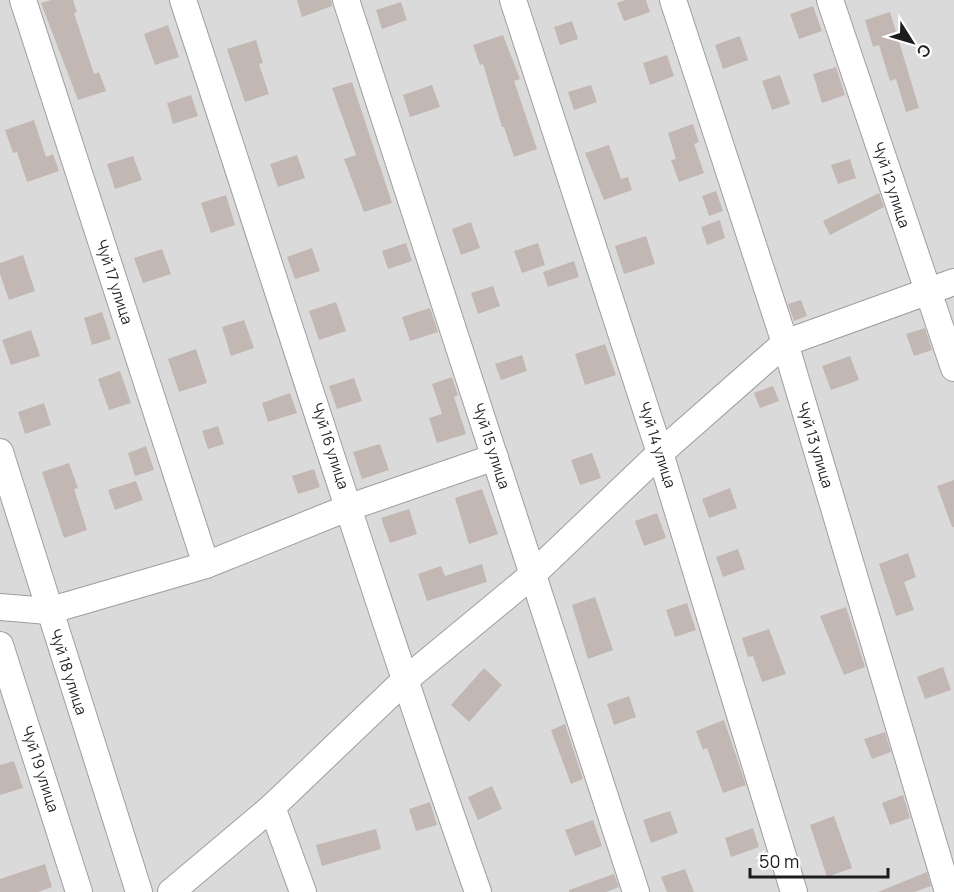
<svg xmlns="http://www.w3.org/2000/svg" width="954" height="892" viewBox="0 0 954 892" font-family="Manrope,sans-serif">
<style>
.residential{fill:#dbdada}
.building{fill:#c2b7b3}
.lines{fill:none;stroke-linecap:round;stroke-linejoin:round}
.minor-casing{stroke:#9e9e9e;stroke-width:28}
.minor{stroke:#fff;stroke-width:26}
.labels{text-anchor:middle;stroke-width:4.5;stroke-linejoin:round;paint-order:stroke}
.street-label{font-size:15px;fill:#1d1d1d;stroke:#fff}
</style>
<rect width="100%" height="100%" fill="#eee8e3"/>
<rect class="residential" x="0" y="0" width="954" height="892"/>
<g class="building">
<polygon points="51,0 73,0 77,12 74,13 94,74 99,72 106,91 78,100 41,3"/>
<polygon points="297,0 331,0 332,6 302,17"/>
<polygon points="625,0 646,0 650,12 624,21 617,3"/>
<polygon points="401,2 407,20 382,29 376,10"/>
<polygon points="813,6 822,31 799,39 790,14"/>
<polygon points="890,12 919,108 906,112 896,79 890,81 879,45 873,47 865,20"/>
<polygon points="572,21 578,39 560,45 554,27"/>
<polygon points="168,25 179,57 155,65 144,34"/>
<polygon points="503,35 520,79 514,81 537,149 514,157 504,127 502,127 483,64 480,65 473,45"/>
<polygon points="740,36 748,60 723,69 715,45"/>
<polygon points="256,40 263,63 259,64 269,94 245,102 227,49"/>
<polygon points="667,55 674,76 650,85 643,63"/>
<polygon points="836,67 845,95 822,103 813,74"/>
<polygon points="780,75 790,104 772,110 762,81"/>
<polygon points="352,82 392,203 364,212 344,159 356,155 332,88"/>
<polygon points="432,85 440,107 410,117 403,95"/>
<polygon points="591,85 597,102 574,110 568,92"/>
<polygon points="191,95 198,116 173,124 167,103"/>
<polygon points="34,120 46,157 53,154 59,171 27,182 17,152 13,153 5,130"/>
<polygon points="693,124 699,142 694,144 704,173 679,182 671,160 676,159 668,133"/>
<polygon points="609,145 621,179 628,177 632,190 604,200 585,153"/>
<polygon points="297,155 305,178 278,187 270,164"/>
<polygon points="133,156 142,180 115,189 107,164"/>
<polygon points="850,159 856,178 838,184 831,165"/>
<polygon points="716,191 723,211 709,216 702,196"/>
<polygon points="879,193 884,207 830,235 823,221"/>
<polygon points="226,195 235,225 211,233 201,203"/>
<polygon points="720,220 725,238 707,245 701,227"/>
<polygon points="471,222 480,248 461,255 452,229"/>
<polygon points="646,236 655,264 624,274 615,246"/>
<polygon points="406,243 412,261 388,269 382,251"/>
<polygon points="538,243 545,265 522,273 514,251"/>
<polygon points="312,248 320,271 295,279 287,257"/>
<polygon points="162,249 171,274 143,283 134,258"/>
<polygon points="23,255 35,291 9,300 0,274 0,263"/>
<polygon points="574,261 579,277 548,287 543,272"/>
<polygon points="493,286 500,306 478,314 471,293"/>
<polygon points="801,300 807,316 794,321 788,304"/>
<polygon points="336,302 346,331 319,340 309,311"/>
<polygon points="430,308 438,332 410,341 402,317"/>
<polygon points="102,312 111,339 92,345 84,318"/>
<polygon points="244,320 254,348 231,356 222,327"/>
<polygon points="925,328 932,350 914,356 906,334"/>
<polygon points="31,330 40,356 11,365 2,340"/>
<polygon points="605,344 616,375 585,385 575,354"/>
<polygon points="196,349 207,383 179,392 168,359"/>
<polygon points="522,355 527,371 501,380 495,364"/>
<polygon points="850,356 859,380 831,390 822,366"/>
<polygon points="120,371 131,403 109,410 98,379"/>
<polygon points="452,377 458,395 454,397 466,434 437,443 429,418 442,414 432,384"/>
<polygon points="354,378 362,401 337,409 329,386"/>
<polygon points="773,386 779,401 760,408 754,393"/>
<polygon points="290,393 297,413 268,422 262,403"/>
<polygon points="44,403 51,425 25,434 18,412"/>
<polygon points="218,426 224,444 208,449 202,431"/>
<polygon points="380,444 389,470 362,479 353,452"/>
<polygon points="146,446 154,470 135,476 128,453"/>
<polygon points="592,453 601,478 580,485 571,460"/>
<polygon points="69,463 78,488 74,489 87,530 64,538 42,472"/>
<polygon points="314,469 320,487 298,494 292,476"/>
<polygon points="954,480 954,527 952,527 937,486"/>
<polygon points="136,481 143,500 115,510 108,490"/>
<polygon points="730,488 737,508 709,518 702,499"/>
<polygon points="482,489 498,534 469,544 455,498"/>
<polygon points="409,509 417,534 390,543 381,518"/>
<polygon points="657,513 666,538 644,546 635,521"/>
<polygon points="738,549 745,569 723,577 716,557"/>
<polygon points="908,553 916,577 904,582 914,610 896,616 879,564"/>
<polygon points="482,564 487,582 427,601 418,574 441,566 445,576"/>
<polygon points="595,597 613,650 588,659 572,605"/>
<polygon points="687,603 696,630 675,637 666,610"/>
<polygon points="846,607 865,667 844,675 820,616"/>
<polygon points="769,629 786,674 762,682 753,656 748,657 742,638"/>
<polygon points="943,667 951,690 925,699 917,677"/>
<polygon points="484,668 502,685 469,722 451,705"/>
<polygon points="629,696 636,717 614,725 607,704"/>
<polygon points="724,720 746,785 723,793 707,748 703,750 696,731"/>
<polygon points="565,724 583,779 571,784 551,730"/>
<polygon points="885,732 891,752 872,759 864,739"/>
<polygon points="14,761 23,788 0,795 0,765"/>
<polygon points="492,786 502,809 478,820 468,797"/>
<polygon points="903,795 910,818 890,825 882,803"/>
<polygon points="430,802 437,825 416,831 409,809"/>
<polygon points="670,811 678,833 651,843 643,820"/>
<polygon points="834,816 852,868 827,877 810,825"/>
<polygon points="593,820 602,846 575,856 565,830"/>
<polygon points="753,828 759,847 731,857 725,838"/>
<polygon points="376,829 381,849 322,866 316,845"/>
<polygon points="45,864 52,887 38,892 0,892 0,879"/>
<polygon points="685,869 694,892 667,892 661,877"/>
<polygon points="927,872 931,886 914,892 878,892"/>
<polygon points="614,874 619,887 606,892 569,892 569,890"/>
</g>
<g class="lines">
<defs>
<g id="minor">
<polyline points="23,0 206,565"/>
<path d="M 183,0 C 281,297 374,597 478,892"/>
<path d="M 346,0 C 443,297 537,595 636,892"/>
<polyline points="513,0 660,453 794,892"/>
<polyline points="673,0 785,343 948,892"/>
<polyline points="830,0 954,368"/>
<polyline points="0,452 139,892"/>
<polyline points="0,607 48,611 206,565 350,507 495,457"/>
<polyline points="0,645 79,892"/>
<polyline points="272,807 303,892"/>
<polyline points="171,892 272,807 404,681 531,576 660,453 785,343 954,282"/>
</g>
</defs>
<use href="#minor" class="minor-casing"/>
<use href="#minor" class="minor"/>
</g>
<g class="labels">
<g class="street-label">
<text transform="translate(891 185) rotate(72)" y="5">Чуй 12 улица</text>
<text transform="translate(114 282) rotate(72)" y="5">Чуй 17 улица</text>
<text transform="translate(657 445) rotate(72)" y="5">Чуй 14 улица</text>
<text transform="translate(815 445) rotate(73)" y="5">Чуй 13 улица</text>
<text transform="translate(330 446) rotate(72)" y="5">Чуй 16 улица</text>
<text transform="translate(491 446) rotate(72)" y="5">Чуй 15 улица</text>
<text transform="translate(68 672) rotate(72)" y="5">Чуй 18 улица</text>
<text transform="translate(40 769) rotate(72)" y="5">Чуй 19 улица</text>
</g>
</g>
<g transform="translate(912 42) rotate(127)" stroke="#ffffff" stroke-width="4.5" paint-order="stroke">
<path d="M0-4.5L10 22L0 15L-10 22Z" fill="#1d1d1d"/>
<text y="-9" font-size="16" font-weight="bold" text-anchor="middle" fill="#1d1d1d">С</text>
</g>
<path d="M750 868v9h138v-9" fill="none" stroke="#1d1d1d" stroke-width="3"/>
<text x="759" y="868" font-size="18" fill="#1d1d1d" stroke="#ffffff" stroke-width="4.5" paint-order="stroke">50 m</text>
</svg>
